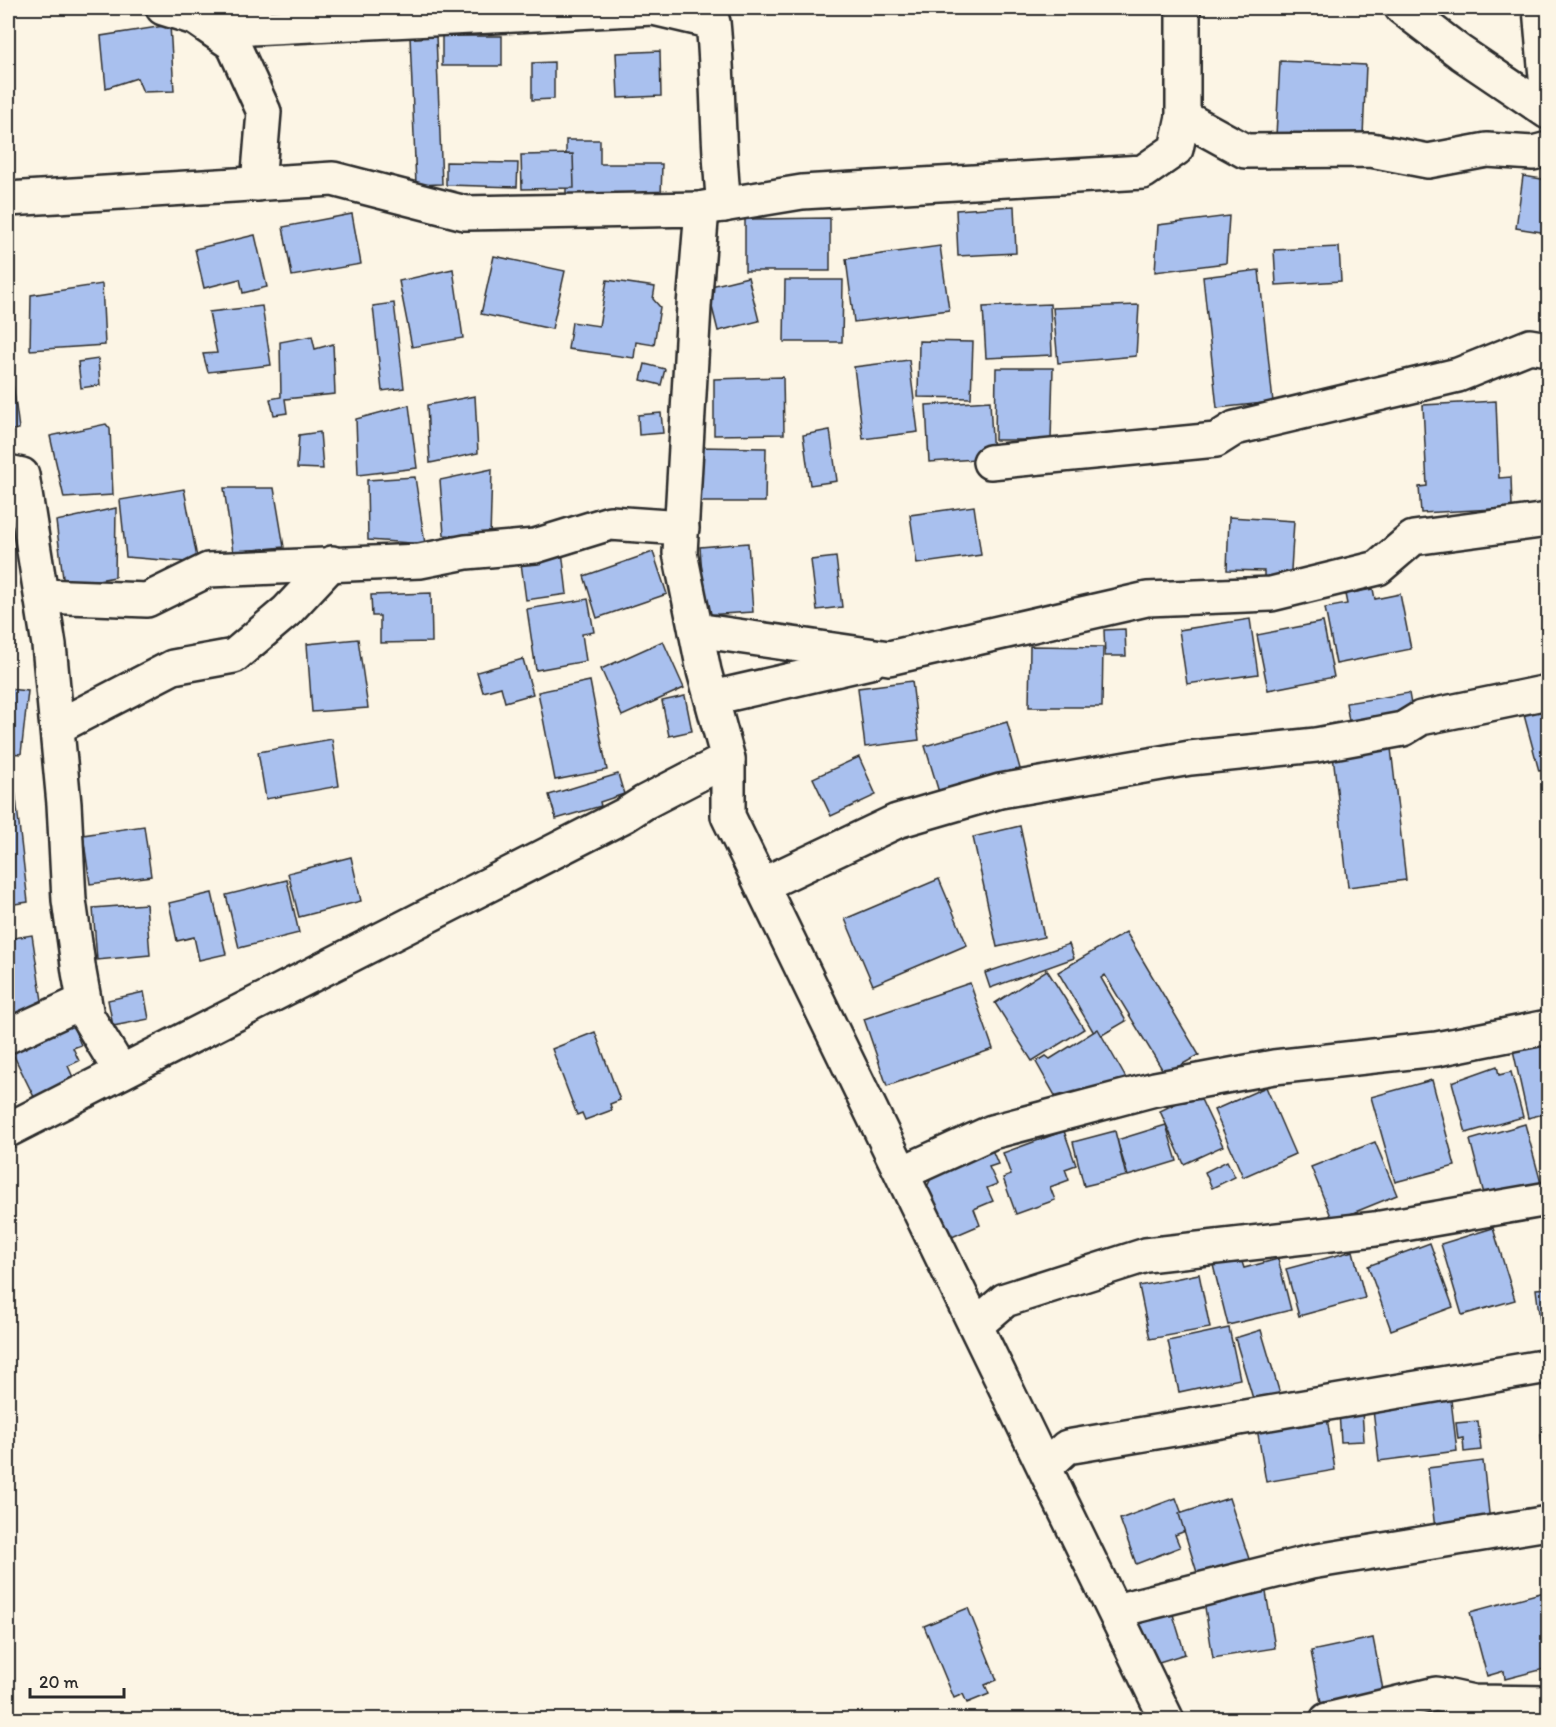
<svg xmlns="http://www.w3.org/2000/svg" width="1556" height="1727" viewBox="0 0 1556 1727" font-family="Itim,sans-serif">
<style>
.building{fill:#a9c0ee;stroke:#2b2b2b;stroke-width:1.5}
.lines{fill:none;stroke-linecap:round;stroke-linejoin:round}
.street-casing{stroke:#2b2b2b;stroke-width:38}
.street{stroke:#fcf5e5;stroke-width:33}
</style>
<rect width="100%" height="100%" fill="#fcf5e5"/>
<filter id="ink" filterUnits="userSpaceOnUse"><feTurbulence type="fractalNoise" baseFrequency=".0167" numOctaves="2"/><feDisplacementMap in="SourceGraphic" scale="12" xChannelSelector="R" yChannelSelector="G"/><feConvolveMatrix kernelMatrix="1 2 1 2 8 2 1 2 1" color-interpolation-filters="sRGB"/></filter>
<g filter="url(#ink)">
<g class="building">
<polygon points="262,8 290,8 263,13"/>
<polygon points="170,25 174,91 143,92 137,78 106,88 101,36"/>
<polygon points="436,35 442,184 416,185 410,36"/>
<rect x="442" y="36" width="60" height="30"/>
<polygon points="660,51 661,96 618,98 616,53"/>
<polygon points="1280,61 1366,65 1363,136 1276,136"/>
<polygon points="554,62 554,99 532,100 532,63"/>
<polygon points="566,140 600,140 600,164 662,164 661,197 566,197"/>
<polygon points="573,154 574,188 522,189 521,155"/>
<polygon points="446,162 518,163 517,187 446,185"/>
<polygon points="1523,176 1548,180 1548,233 1516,228"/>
<polygon points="1014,206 1016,253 958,256 956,210"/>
<polygon points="352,214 361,264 292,276 283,227"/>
<polygon points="1229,216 1226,263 1155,272 1158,225"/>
<polygon points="830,218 830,271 745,271 745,219"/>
<polygon points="255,235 267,287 243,293 240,279 204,288 195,249"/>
<polygon points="940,246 949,310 854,322 846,259"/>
<polygon points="1339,247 1341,281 1276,285 1274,250"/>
<polygon points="494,256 565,271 552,329 481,314"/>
<polygon points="453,269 463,338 412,347 399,281"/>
<polygon points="1259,270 1273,402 1217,408 1203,277"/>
<polygon points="748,277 759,321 718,331 707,287"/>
<polygon points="607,280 655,287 653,299 660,307 654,345 636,342 634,358 568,349 572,322 599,326"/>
<polygon points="785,280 843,280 842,342 784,342"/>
<polygon points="102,284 105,345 30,350 31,295"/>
<polygon points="394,303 404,388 382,391 373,306"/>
<polygon points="1050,304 1052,355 986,358 983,307"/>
<polygon points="1139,305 1136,356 1058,363 1053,308"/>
<polygon points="262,306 271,365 208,372 203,354 217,353 209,312"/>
<polygon points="312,336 315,349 333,344 335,394 285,399 287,413 274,415 270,399 281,397 280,342"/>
<polygon points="919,341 973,342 971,398 918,397"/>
<polygon points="98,359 100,385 81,388 78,362"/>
<polygon points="909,360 918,432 863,439 854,367"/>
<polygon points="645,364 665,369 661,385 641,380"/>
<polygon points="8,368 11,368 19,429 8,431"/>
<polygon points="996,368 1053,368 1051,440 995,440"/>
<polygon points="783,377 784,434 714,435 714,379"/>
<polygon points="475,396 478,453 430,463 427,405"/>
<polygon points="990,401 993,458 929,462 926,405"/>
<polygon points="1496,401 1499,478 1511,477 1512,508 1421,513 1419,487 1427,486 1423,405"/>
<polygon points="409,405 417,468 358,475 356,419"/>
<polygon points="661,413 663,433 639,435 638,415"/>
<polygon points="106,424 110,429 113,495 64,498 50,436"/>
<polygon points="830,430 837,481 810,485 803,435"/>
<polygon points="320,432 323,469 297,468 299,435"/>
<polygon points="697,447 766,448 765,502 696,502"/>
<polygon points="492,469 490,538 444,535 440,480"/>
<polygon points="415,477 425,544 368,540 367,480"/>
<polygon points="224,488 274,488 284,547 233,552"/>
<polygon points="184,489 198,563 126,557 120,500"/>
<polygon points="974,506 981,555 917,564 910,515"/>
<polygon points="116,508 115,577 64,586 56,521"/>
<polygon points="1229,517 1294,521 1290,586 1264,585 1264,571 1227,570"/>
<polygon points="748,543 753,612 705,615 700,547"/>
<polygon points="562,551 567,594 526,600 520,556"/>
<polygon points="653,552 667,594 597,618 584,576"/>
<polygon points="836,557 842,607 817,610 811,560"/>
<polygon points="1373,589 1375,599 1400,594 1411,649 1336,664 1325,608 1347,604 1345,594"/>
<polygon points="431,593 432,642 380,643 380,616 372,616 371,595"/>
<polygon points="588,599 594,632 582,634 586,661 536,670 527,609"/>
<polygon points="1250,619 1258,674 1187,684 1179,630"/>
<polygon points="1323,622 1334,677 1268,690 1257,635"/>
<polygon points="1125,629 1126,656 1105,656 1104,630"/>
<polygon points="358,639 368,708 312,712 307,644"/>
<polygon points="663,641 684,688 622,716 601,669"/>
<polygon points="1030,646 1103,647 1102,707 1029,707"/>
<polygon points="523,659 533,694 505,702 501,687 483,692 477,672"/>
<polygon points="590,681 607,770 555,780 538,692"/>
<polygon points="912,681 919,740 865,747 858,688"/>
<polygon points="8,689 28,691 21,754 8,753"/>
<polygon points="1409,693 1413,717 1350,727 1346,703"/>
<polygon points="685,696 692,731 669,736 662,701"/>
<polygon points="1548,708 1548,769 1539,771 1524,715"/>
<polygon points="1007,722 1022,776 941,799 925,746"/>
<polygon points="332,739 339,786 266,799 258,752"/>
<polygon points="1391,748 1406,880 1348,887 1333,755"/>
<polygon points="859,757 876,795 831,816 813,778"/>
<polygon points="12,764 28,902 8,905 8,765"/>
<polygon points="618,774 624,794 600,802 601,806 556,819 549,795"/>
<polygon points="144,826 151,876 90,884 83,835"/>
<polygon points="1020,826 1044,937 997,947 973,837"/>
<polygon points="351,857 361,901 299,917 288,873"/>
<polygon points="939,879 967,945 873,985 845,919"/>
<polygon points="287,880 299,933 239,948 226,895"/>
<polygon points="212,893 226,954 199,960 194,937 177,941 169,903"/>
<polygon points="146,904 150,955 97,960 93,908"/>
<polygon points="1126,932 1199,1055 1165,1074 1105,975 1101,978 1126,1021 1097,1038 1058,972"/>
<polygon points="32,935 44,1014 8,1020 8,939"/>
<polygon points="1069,944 1074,958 990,988 985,973"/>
<polygon points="1047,970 1084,1029 1032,1061 995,1003"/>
<polygon points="970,983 993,1049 887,1086 864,1019"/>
<polygon points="144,992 149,1019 113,1026 108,1000"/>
<polygon points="72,1024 81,1045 73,1048 79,1061 68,1066 75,1082 36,1101 12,1052"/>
<polygon points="1098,1029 1127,1080 1057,1099 1036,1062 1046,1056 1050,1059"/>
<polygon points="595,1032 620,1100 610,1104 612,1110 585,1120 582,1113 577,1115 552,1049"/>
<polygon points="1548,1042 1548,1127 1547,1127 1543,1114 1528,1118 1513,1050"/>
<polygon points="1497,1066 1499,1075 1511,1072 1523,1117 1466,1133 1452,1082"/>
<polygon points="1432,1080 1455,1166 1395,1182 1371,1097"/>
<polygon points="1266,1087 1295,1154 1243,1177 1214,1110"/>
<polygon points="8,1088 20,1118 8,1124"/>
<polygon points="1198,1093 1223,1146 1184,1164 1160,1111"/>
<polygon points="1525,1124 1541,1183 1485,1198 1470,1140"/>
<polygon points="1166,1125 1177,1161 1128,1176 1117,1140"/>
<polygon points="1064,1131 1076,1165 1065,1169 1069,1180 1050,1187 1055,1200 1016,1214 1003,1178 1011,1175 1003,1153"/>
<polygon points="1115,1131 1126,1176 1084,1186 1073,1142"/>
<polygon points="1375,1142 1397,1195 1333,1221 1311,1167"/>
<polygon points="990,1145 998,1164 989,1167 997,1184 987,1188 993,1201 974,1209 980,1225 945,1240 925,1191 936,1168"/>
<polygon points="1227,1161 1235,1177 1212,1188 1205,1172"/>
<polygon points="1493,1228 1515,1300 1462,1315 1441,1244"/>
<polygon points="1430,1243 1453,1307 1391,1330 1368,1266"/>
<polygon points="1353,1251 1365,1298 1299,1316 1286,1269"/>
<polygon points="1241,1259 1244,1268 1278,1259 1291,1310 1228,1325 1213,1265"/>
<polygon points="1199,1274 1210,1328 1150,1339 1139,1286"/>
<polygon points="1548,1288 1548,1353 1544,1354 1536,1289"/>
<polygon points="1229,1328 1240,1379 1179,1392 1168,1341"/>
<polygon points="1261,1330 1280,1394 1254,1402 1235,1338"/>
<polygon points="1451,1400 1457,1451 1379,1461 1373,1410"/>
<polygon points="1326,1411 1335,1470 1266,1482 1256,1422"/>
<polygon points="1362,1411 1364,1441 1341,1442 1339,1412"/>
<polygon points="1478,1421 1481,1450 1464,1452 1463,1438 1458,1439 1456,1423"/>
<polygon points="1548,1434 1548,1496 1541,1435"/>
<polygon points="1483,1461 1490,1522 1435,1529 1428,1468"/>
<polygon points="1176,1498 1188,1530 1175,1535 1180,1547 1136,1564 1120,1519"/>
<polygon points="1229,1498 1250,1562 1199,1579 1179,1514"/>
<polygon points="1548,1591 1548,1668 1505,1679 1504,1671 1487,1676 1470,1612"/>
<polygon points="1266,1592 1275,1648 1213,1658 1204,1601"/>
<polygon points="968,1608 997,1680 985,1685 989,1694 967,1703 963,1694 954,1698 924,1626"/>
<polygon points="1171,1608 1185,1654 1146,1666 1132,1621"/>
<polygon points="1373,1638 1384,1695 1322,1708 1311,1651"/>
</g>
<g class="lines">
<defs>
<g id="street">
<polyline points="163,8 195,18 233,44 264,112 258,184"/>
<polyline points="1402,8 1461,53 1548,112"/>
<polyline points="1540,8 1548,100"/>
<path d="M 214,30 L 653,8 L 713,22 C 719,83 717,144 724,205"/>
<polyline points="1183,117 1245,151 1371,150 1428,161 1487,150 1533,153 1548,149"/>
<polyline points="8,199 333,179 465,213 702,209 694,306 680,553 704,671 728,759"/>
<polyline points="704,208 802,192 1143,172 1176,149 1183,117 1183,8"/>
<polyline points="990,462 1216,440 1235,428 1458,375 1530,346 1548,349"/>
<polyline points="8,472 22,475 49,645 64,804 69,900 79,972 87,1016 121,1072"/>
<polyline points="42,596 147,600 208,570 420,561 466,552 535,546 610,523 682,528"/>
<polyline points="696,630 889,658 1147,599 1271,594 1378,568 1413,538 1548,520"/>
<polyline points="712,698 870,662"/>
<polyline points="57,727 173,667 234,656 287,611 332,563"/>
<polyline points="762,885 897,821 1000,791 1190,758 1316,745 1403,729 1421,718 1548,692"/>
<polyline points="8,1036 84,1001"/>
<polyline points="8,1130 625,815 645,802 728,759 728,816 1167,1720"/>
<polyline points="902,1173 992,1132 1155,1089 1274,1067 1437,1049 1548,1027"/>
<polyline points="976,1325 1005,1300 1146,1255 1375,1229 1548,1199"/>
<polyline points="1045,1467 1067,1447 1548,1366"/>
<polyline points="1115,1611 1311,1562 1548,1523"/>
<polyline points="1327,1720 1436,1694 1473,1702 1548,1703"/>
</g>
</defs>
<use href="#street" class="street-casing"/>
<use href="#street" class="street"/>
</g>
</g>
<rect width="1556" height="1727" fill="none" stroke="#fcf5e5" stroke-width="30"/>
<rect x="15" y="15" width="1526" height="1697" fill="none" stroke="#2b2b2b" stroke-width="2" filter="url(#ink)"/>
<path d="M30 1688v9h94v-9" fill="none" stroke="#2b2b2b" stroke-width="3"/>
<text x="39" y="1688" font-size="18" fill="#2b2b2b" stroke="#fcf5e5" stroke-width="4.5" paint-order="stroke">20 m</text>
</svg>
